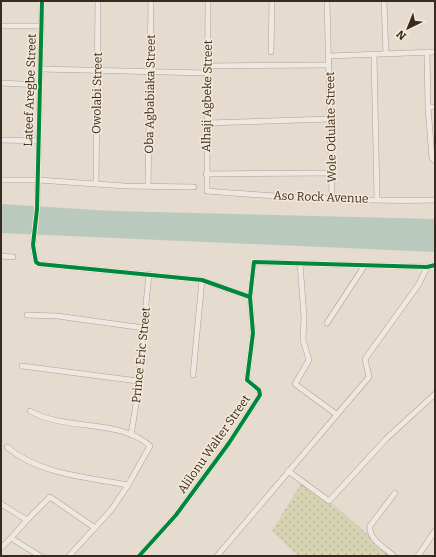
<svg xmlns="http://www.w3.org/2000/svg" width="436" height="557" viewBox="0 0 436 557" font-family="Bitter,serif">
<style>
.grass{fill:url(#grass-dots)}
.water{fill:#bac9be}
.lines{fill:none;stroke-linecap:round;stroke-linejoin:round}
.street-casing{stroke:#aba298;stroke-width:6}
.street{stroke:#eee8e1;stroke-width:5}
.cycleway-casing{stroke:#f5e9d7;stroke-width:6}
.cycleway{stroke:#00873e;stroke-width:4}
.labels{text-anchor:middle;stroke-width:3;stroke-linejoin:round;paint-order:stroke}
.street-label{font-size:12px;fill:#392a20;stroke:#f5e9d7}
</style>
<defs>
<pattern id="grass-dots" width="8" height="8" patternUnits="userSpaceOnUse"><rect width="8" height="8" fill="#d6d3b2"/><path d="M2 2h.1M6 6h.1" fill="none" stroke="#b8b599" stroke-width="1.8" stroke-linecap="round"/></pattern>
</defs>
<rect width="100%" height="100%" fill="#e5dccf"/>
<polygon class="grass" points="304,478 392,556 298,556 272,531"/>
<polygon class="water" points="1,204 112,211 435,219 435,252 1,233"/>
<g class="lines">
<defs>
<g id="street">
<polyline points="42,1 37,209 33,245 36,262 39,264 202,280 250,297"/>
<path d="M 208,1 L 207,191 C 282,197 359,202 435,200"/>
<polyline points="327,1 332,198"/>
<polyline points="384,1 386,54"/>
<polyline points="1,26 42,26"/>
<polyline points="271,52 272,1"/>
<polyline points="427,52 428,107 435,107"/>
<polyline points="374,55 377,199"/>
<polyline points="329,56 435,52"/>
<polyline points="207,66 329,65"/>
<polyline points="41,69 206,73"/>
<polyline points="1,83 40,85"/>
<polyline points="428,107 432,158 435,161"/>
<polyline points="207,123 330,119"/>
<polyline points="1,140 38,141"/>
<polyline points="206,174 332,173"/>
<polyline points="1,180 38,180 125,186 194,187"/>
<polyline points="96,184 98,1"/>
<polyline points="148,186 151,1"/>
<polyline points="1,256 13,257"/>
<polyline points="300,263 304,317 303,340 309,360 295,384 336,414"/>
<polyline points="27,315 57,316 144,328"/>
<polyline points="327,323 365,265"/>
<polyline points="22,366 138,381"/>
<polyline points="193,375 202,280"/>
<path d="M 30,411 C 65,431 122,419 150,446 L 128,485 L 112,509 L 69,556"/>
<polyline points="131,435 136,404 149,274"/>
<path d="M 7,447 C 40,475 87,477 128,485"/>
<polyline points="288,471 329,501 387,438 435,394"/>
<polyline points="1,504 27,520 11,538 40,556"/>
<polyline points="27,520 50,497 95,528"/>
<polyline points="1,548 11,538"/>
<polyline points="139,556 176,515 229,443 260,395 259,390 247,380 253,333 250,297 254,262 427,267 435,265"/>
<polyline points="217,556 369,377 365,359 419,284 427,267"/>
<path d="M 394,556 C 385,548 368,539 370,526 L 395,493"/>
<polyline points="418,556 435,531"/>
</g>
</defs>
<use href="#street" class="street-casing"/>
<use href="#street" class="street"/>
<defs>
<g id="cycleway">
<polyline points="42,1 37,209 33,245 36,262 39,264 202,280 250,297"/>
<polyline points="139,556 176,515 229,443 260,395 259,390 247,380 253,333 250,297 254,262 427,267 435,265"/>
</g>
</defs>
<use href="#cycleway" class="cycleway-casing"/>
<use href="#cycleway" class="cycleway"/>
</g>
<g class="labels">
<g class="street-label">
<text transform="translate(30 90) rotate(-88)" y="4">Lateef Aregbe Street</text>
<text transform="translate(97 93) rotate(-89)" y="4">Owolabi Street</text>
<text transform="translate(150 94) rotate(-89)" y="4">Oba Agbabiaka Street</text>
<text transform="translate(207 96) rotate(-89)" y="4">Alhaji Agbeke Street</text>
<text transform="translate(331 127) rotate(-91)" y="4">Wole Odulate Street</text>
<text transform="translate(321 197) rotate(2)" y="4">Aso Rock Avenue</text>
<text transform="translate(141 355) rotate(-84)" y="4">Prince Eric Street</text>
<text transform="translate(214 444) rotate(-55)" y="4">Alilonu Walter Street</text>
</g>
</g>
<rect width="436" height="557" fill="none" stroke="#392a20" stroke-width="4"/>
<g transform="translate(408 28) rotate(223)" stroke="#f5e9d7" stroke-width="3" paint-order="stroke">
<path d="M0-3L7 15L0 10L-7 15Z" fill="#392a20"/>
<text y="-6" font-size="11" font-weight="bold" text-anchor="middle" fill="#392a20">N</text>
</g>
</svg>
